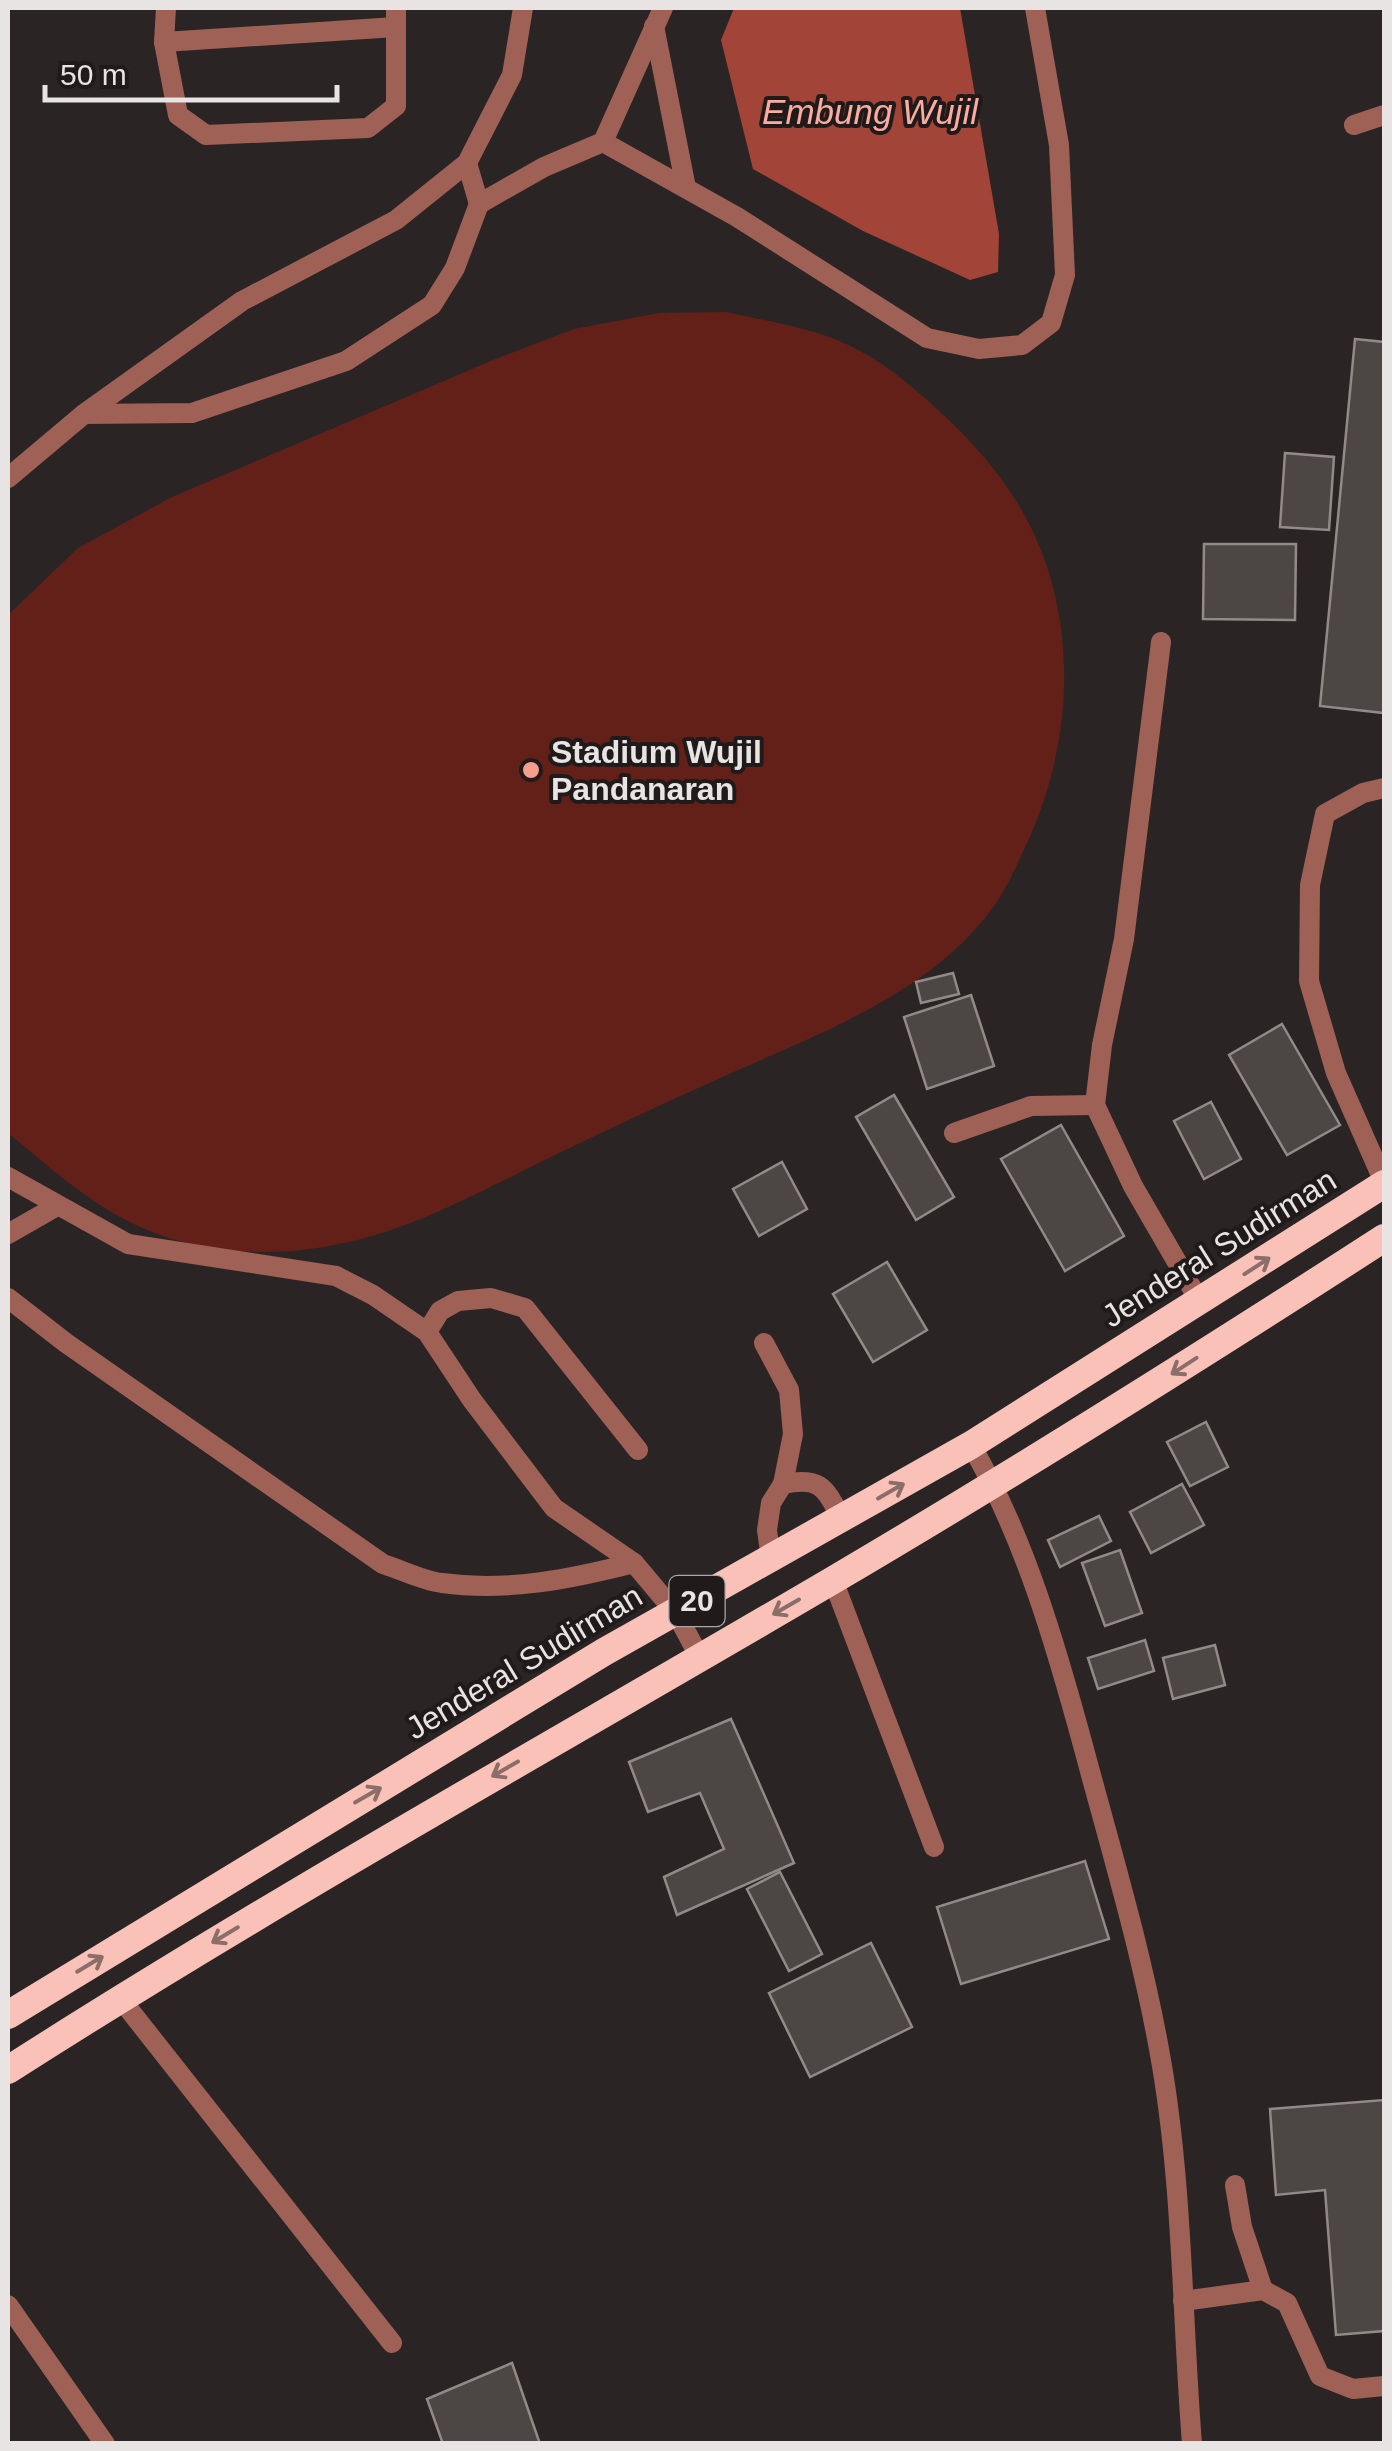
<svg xmlns="http://www.w3.org/2000/svg" width="1392" height="2451" viewBox="0 0 1392 2451" font-family="Helvetica,sans-serif">
<style>
.green{fill:#632018}
.water{fill:#a24438}
.building{fill:#4c4645;stroke:#918a89;stroke-width:2.5}
.lines{fill:none;stroke-linecap:round;stroke-linejoin:round}
.service{stroke:#9f6056;stroke-width:20}
.minor{stroke:#9f6056;stroke-width:20}
.trunk{stroke:#f9c1b8;stroke-width:28}
.oneway{stroke:#8c6e69}
.poi-dot{fill:#f59d8f;stroke:#201b1a;stroke-width:4}
.labels{text-anchor:middle;stroke-width:8;stroke-linejoin:round;paint-order:stroke}
.shield{fill:#201b1a;stroke:#aba8a7;stroke-width:2.5}
.shield-label{font-size:30px;font-weight:bold;fill:#e7e4e3}
.poi-label{font-size:32px;font-weight:bold;fill:#e7e4e3;stroke:#201b1a;text-anchor:start}
.street-label{font-size:32px;fill:#e7e4e3;stroke:#201b1a}
.water-label{font-size:35px;font-style:italic;fill:#fbaca0;stroke:#201b1a}
</style>
<rect width="100%" height="100%" fill="#2a2524"/>
<path class="green" d="M 726,312 C 770,322 822,329 862,352 C 890,367 915,389 938,410 C 972,441 1006,479 1027,520 C 1080,620 1073,744 1027,843 C 1017,865 1006,890 991,910 C 931,991 826,1031 736,1071 C 684,1094 632,1118 580,1143 C 515,1173 440,1217 372,1236 C 330,1248 283,1255 240,1251 C 134,1243 85,1197 8,1133 L 8,615 L 78,548 L 172,497 L 493,360 L 574,329 L 659,313 Z"/>
<polygon class="water" points="734,8 960,8 999,234 998,272 970,280 863,231 753,169 721,40"/>
<g class="building">
<polygon points="1355,339 1384,342 1384,713 1320,706"/>
<polygon points="1285,453 1334,457 1329,530 1280,527"/>
<polygon points="1204,544 1296,544 1295,620 1203,619"/>
<polygon points="953,973 959,994 921,1003 916,982"/>
<polygon points="971,995 994,1066 927,1089 904,1017"/>
<polygon points="1282,1024 1340,1125 1287,1155 1229,1055"/>
<polygon points="894,1095 954,1197 916,1220 856,1117"/>
<polygon points="1211,1102 1241,1159 1204,1179 1174,1121"/>
<polygon points="1061,1125 1124,1236 1065,1271 1001,1159"/>
<polygon points="782,1162 807,1209 759,1236 733,1189"/>
<polygon points="887,1262 927,1330 873,1362 833,1294"/>
<polygon points="1206,1422 1228,1467 1190,1486 1167,1442"/>
<polygon points="1182,1484 1204,1525 1151,1553 1130,1512"/>
<polygon points="1099,1516 1111,1541 1060,1567 1048,1540"/>
<polygon points="1120,1550 1142,1613 1105,1626 1082,1563"/>
<polygon points="1145,1640 1154,1671 1098,1689 1088,1658"/>
<polygon points="1215,1645 1225,1685 1173,1699 1163,1658"/>
<polygon points="731,1719 794,1863 677,1915 664,1877 724,1849 700,1793 648,1812 629,1762"/>
<polygon points="1085,1861 1109,1939 961,1984 937,1907"/>
<polygon points="780,1872 822,1954 789,1971 747,1889"/>
<polygon points="871,1943 912,2027 810,2077 769,1993"/>
<polygon points="1384,2100 1384,2331 1336,2335 1325,2190 1276,2195 1270,2109"/>
<polygon points="512,2363 540,2444 443,2444 427,2399"/>
</g>
<g class="lines">
<g class="service">
<polyline points="166,8 164,42 178,115 206,135 368,128 396,106 396,8"/>
<polyline points="164,42 396,27"/>
<polyline points="603,142 737,217 927,338 979,349 1022,345 1051,323 1065,275 1059,145 1035,8"/>
<polyline points="467,163 479,204"/>
<polyline points="84,414 192,413 346,361 432,305 455,268 479,204 544,167 603,142 663,8"/>
<polyline points="8,478 84,414 242,301 396,220 467,163 512,75 523,8"/>
<polyline points="1161,642 1124,939 1102,1045 1095,1105 1133,1186 1200,1302"/>
<polyline points="1384,788 1363,793 1325,814 1310,885 1309,981 1336,1073 1384,1182"/>
<polyline points="954,1133 1031,1106 1095,1105"/>
<polyline points="8,1177 128,1244 336,1276 373,1295 427,1332 472,1400 554,1508 634,1563 676,1613 700,1658"/>
<polyline points="8,1234 57,1206"/>
<polyline points="427,1332 440,1311 458,1301 491,1298 525,1308 638,1450"/>
<polyline points="764,1343 789,1390 793,1434 783,1484 771,1503 767,1530 771,1559"/>
<path d="M 783,1484 C 822,1476 825,1489 842,1519"/>
<polyline points="833,1580 934,1847"/>
<polyline points="120,1998 392,2343"/>
<polyline points="1235,2185 1242,2227 1263,2290"/>
<polyline points="1183,2301 1263,2290 1287,2303 1320,2376 1353,2389 1384,2386"/>
<polyline points="8,2305 105,2444"/>
</g>
<g class="minor">
<polyline points="654,26 686,188"/>
<polyline points="1354,125 1384,115"/>
<path d="M 8,1298 L 66,1343 L 383,1564 C 402,1570 423,1581 442,1583 C 508,1592 571,1579 634,1563"/>
<path d="M 971,1445 C 1025,1538 1056,1646 1084,1749 C 1112,1854 1144,1959 1162,2066 C 1183,2191 1182,2318 1192,2444"/>
</g>
<g class="trunk">
<polyline points="8,2015 604,1652 971,1445 1384,1184"/>
<path d="M 8,2070 C 278,1897 558,1742 835,1579 C 1020,1470 1203,1355 1384,1238"/>
</g>
</g>
<defs><path id="oneway-shaft" d="M-6 0H5M1.5-3L5.5 0L1.5 3" fill="none" stroke-width="1.6" stroke-linecap="round" stroke-linejoin="round" transform="scale(2.5)"/></defs>
<g class="oneway">
<use href="#oneway-shaft" transform="translate(1257 1266) rotate(-33)"/>
<use href="#oneway-shaft" transform="translate(1184 1366) rotate(147)"/>
<use href="#oneway-shaft" transform="translate(891 1491) rotate(-30)"/>
<use href="#oneway-shaft" transform="translate(786 1607) rotate(150)"/>
<use href="#oneway-shaft" transform="translate(505 1769) rotate(150)"/>
<use href="#oneway-shaft" transform="translate(368 1795) rotate(-30)"/>
<use href="#oneway-shaft" transform="translate(225 1935) rotate(149)"/>
<use href="#oneway-shaft" transform="translate(90 1964) rotate(-31)"/>
</g>
<circle class="poi-dot" cx="531" cy="770" r="10"/>
<g class="labels">
<rect class="shield" x="669.5" y="1576" width="55" height="50" rx="8"/>
<g class="shield-label">
<text x="697" y="1611">20</text>
</g>
<g class="poi-label">
<text x="551" y="763">Stadium Wujil<tspan x="551" dy="37">Pandanaran</tspan></text>
</g>
<g class="street-label">
<text transform="translate(1219 1248) rotate(-32)" y="11">Jenderal Sudirman</text>
<text transform="translate(524 1662) rotate(-31)" y="11">Jenderal Sudirman</text>
</g>
<g class="water-label">
<text x="870" y="124">Embung Wujil</text>
</g>
</g>
<rect width="1392" height="2451" fill="none" stroke="#e7e4e3" stroke-width="20"/>
<path d="M45 85v15h292v-15" fill="none" stroke="#e7e4e3" stroke-width="5"/>
<text x="60" y="85" font-size="30" fill="#e7e4e3" stroke="#201b1a" stroke-width="8" paint-order="stroke">50 m</text>
</svg>
